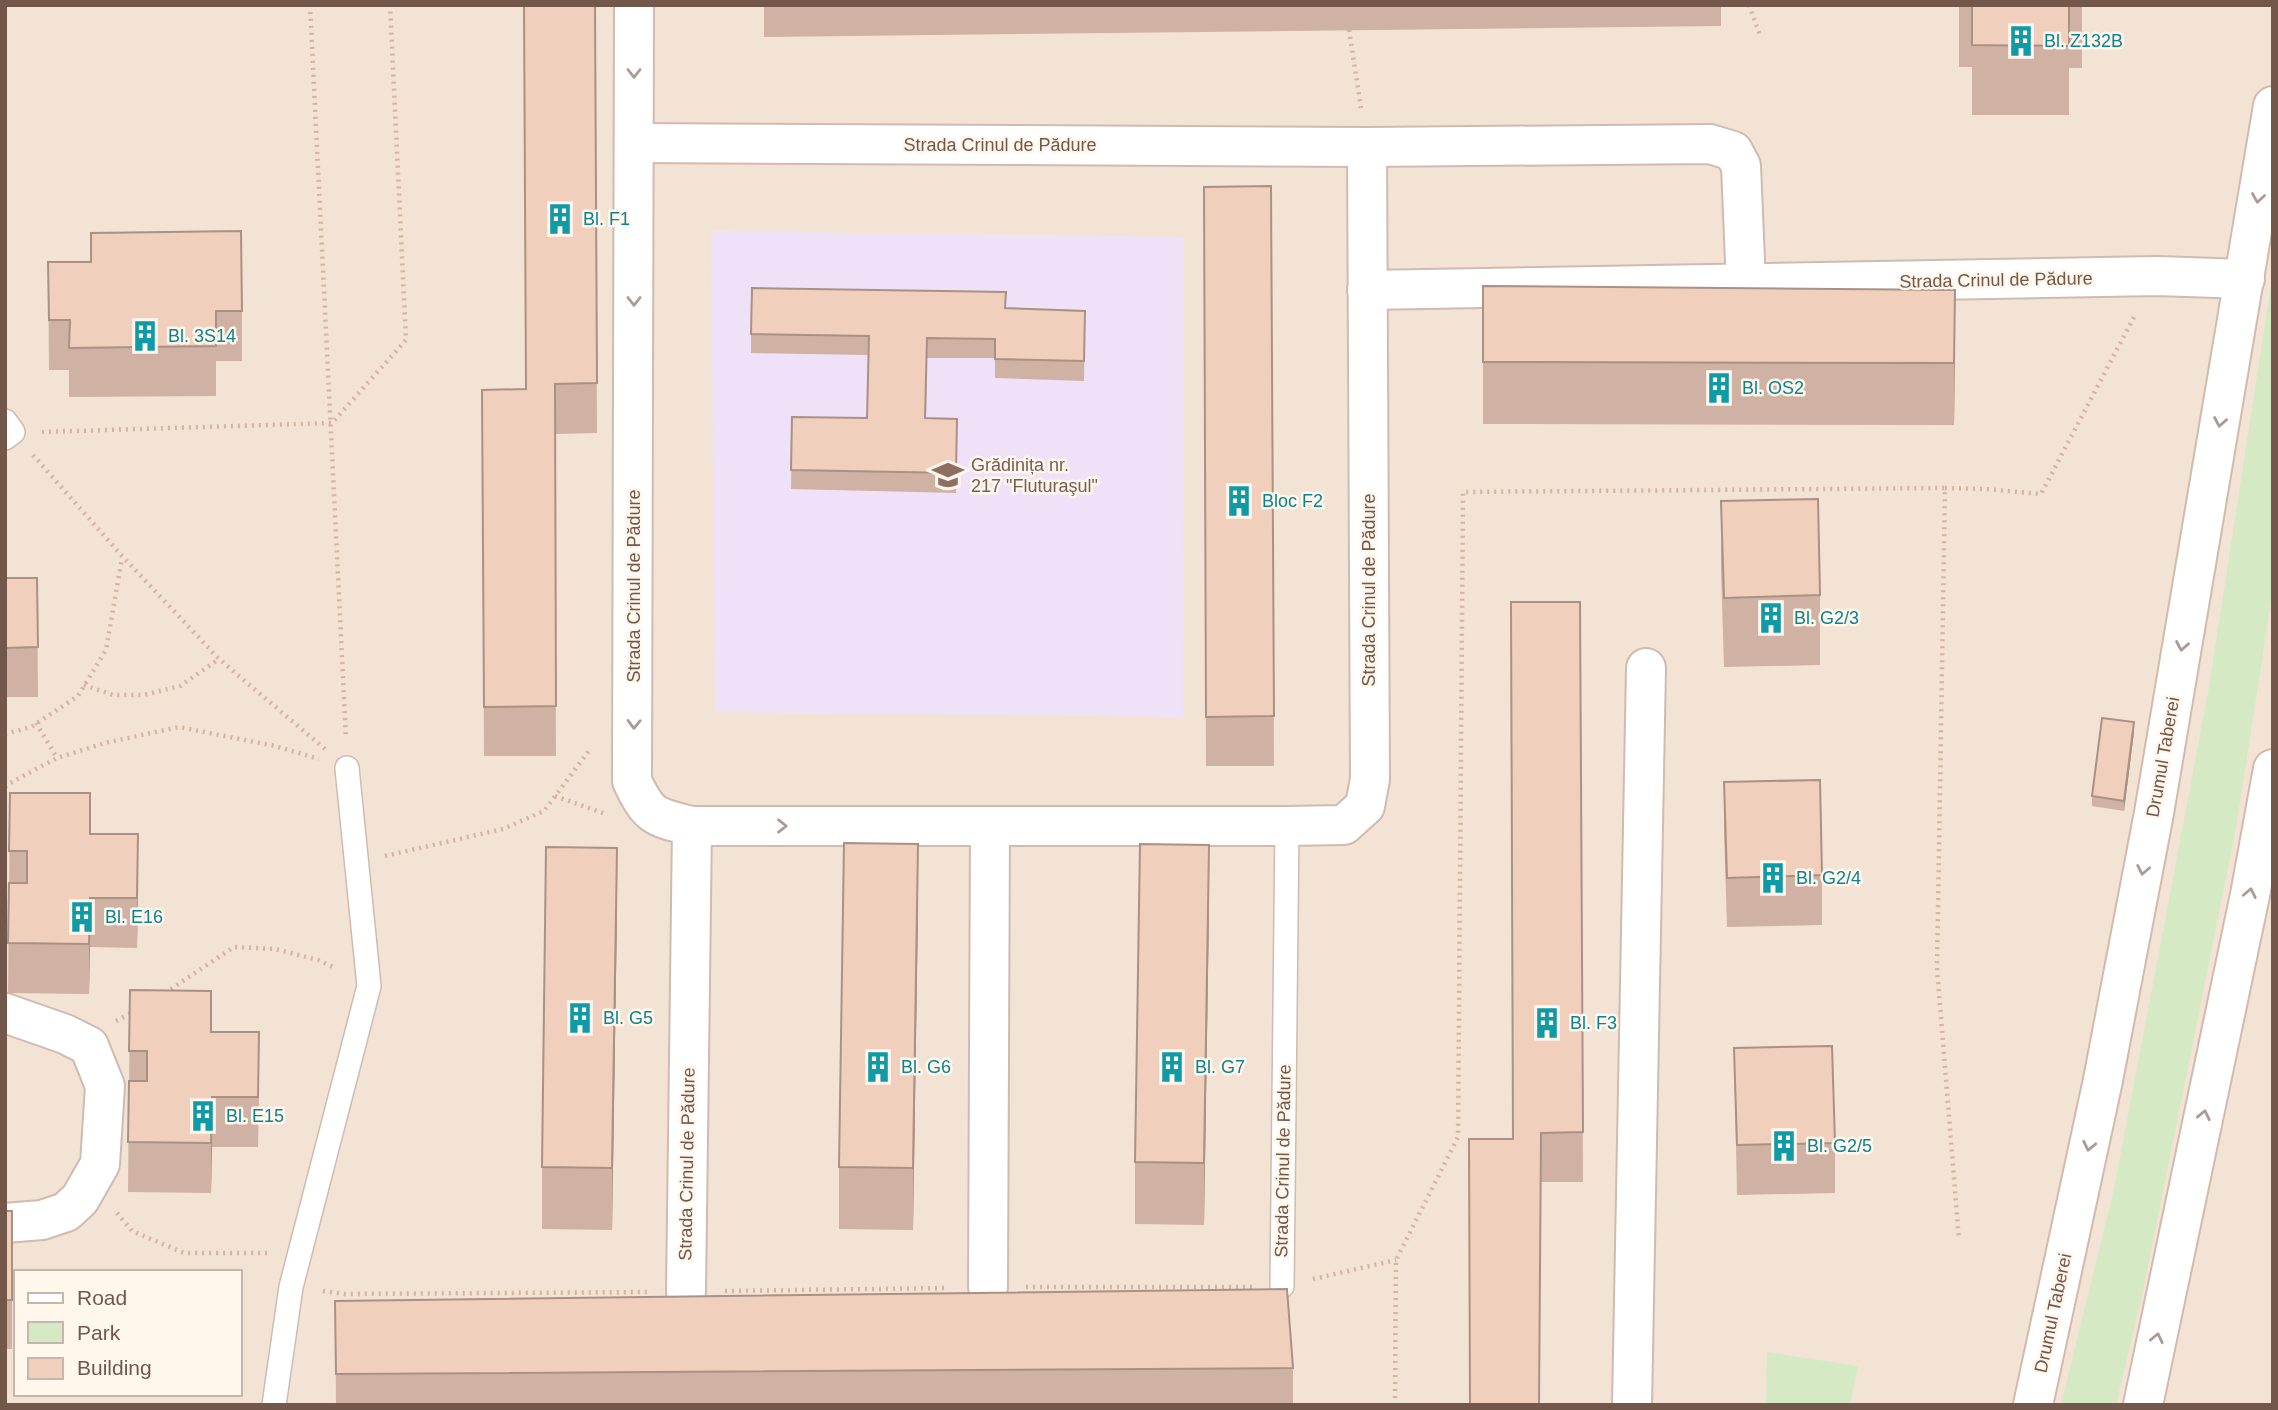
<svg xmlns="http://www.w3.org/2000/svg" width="2278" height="1410" viewBox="0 0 2278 1410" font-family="Helvetica,sans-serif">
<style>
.residential{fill:#f3e3d4;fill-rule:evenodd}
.education{fill:#efe2f8}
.green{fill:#d5e9c4}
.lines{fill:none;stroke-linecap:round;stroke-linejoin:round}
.lane-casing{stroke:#cfbbaf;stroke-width:26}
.street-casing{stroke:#cfbbaf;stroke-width:42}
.secondary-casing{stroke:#d2baac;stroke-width:42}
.path{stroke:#d6b2a1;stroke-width:4.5;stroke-dasharray:2 5;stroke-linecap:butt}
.lane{stroke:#fff;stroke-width:23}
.street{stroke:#fff;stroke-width:38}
.secondary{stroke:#fff;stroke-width:38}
.wall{fill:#cfb2a3}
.shaded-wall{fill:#a99184}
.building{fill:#f1cfbd;stroke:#a99184;stroke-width:2}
.oneway{stroke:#ac9a93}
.labels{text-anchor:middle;stroke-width:5;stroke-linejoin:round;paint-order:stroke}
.culture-label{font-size:18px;fill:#0d838f;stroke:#fff6ec;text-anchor:start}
.street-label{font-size:18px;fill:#74574b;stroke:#fff6ec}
.education-label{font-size:18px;fill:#785e54;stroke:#fff6ec;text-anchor:start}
</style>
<rect width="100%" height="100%" fill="#fcf2e5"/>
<path class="residential" d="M 5,5 L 2273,5 L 2271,1405 L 5,1405 ZM 16,1272 L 240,1272 L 240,1394 L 16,1394 Z"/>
<polygon class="education" points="711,231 1184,237 1183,717 715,712"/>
<g class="green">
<polygon points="2273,272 2273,589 2236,828 2143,1291 2116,1405 2061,1405 2114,1189 2168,905 2209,687"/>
<polygon points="1767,1352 1858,1366 1850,1405 1766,1405"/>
</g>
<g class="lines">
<defs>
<g id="lane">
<polyline points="5,421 13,432 5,438"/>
<polyline points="1282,1286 1287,826"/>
<polyline points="274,1405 291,1287 369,986 347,768"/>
</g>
<g id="street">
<path d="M 634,5 L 632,781 C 649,817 654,817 692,826 L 1287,826 L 1344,825 L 1365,806 L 1370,779 L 1367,147"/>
<polyline points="634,143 1367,147 1710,144 1733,151 1741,166 1746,285"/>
<polyline points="1367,290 2157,276 2245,279"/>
<polyline points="5,1013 65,1034 89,1046 105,1086 100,1164 80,1199 66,1212 42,1220 5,1223"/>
<polyline points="988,1287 990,826"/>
<polyline points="686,1292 692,826"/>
<polyline points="1632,1405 1646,668"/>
</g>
<g id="secondary">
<polyline points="2033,1405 2103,1080 2154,813 2273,106"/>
<polyline points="2143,1405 2250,895 2273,769"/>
</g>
</defs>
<use href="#lane" class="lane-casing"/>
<use href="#street" class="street-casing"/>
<use href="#secondary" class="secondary-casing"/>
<g class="path">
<polyline points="310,5 346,739"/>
<polyline points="1749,5 1761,38"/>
<polyline points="1349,30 1361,108"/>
<polyline points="42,432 332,423 406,340 390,5"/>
<polyline points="33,455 123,557 219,659 325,749"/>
<polyline points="1945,488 1985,489 2041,494 2134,317"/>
<polyline points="84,685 113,695 144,695 180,686 219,659"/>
<polyline points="36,723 57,758"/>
<polyline points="5,734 31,727 78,696 106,650 122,558"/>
<polyline points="5,787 10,783 57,758 105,743 179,727 275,746 319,759"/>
<polyline points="555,796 603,813"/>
<polyline points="385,856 503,829 544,811 591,748"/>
<polyline points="165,993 234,947 275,949 318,960 335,968"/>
<polyline points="116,1021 133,1012"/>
<polyline points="117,1213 132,1231 184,1253 267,1253"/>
<polyline points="1313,1279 1396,1260"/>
<polyline points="1026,1287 1252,1287"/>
<polyline points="323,1291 345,1294 647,1292"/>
<polyline points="725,1291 948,1288"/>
<polyline points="1395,1405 1396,1260 1458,1137 1463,492 1945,488 1937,968 1959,1240"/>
</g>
<use href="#lane" class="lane"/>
<use href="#street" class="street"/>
<use href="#secondary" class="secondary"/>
</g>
<g class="wall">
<polygon points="595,5 597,433 555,434 556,756 484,756 482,390 526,389"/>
<polygon points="764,5 1721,5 1721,26 764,37"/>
<polygon points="1959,5 2082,5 2082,68 2069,68 2069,115 1972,115 1972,67 1959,67"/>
<polygon points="1271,186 1274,766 1206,766 1204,187"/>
<polygon points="48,262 242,311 242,361 216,361 216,396 69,397 69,370 49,370"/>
<polygon points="1483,286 1955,353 1954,425 1483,424"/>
<polygon points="1006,308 1085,311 1084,381 995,378 995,358 927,358 926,418 957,419 956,493 791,489 792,417 867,418 869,355 751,353 751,334"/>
<polygon points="1721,501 1820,595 1820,665 1724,667 1721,571"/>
<polygon points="5,578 37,578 38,697 5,697"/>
<polygon points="1580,602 1583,1182 1541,1182 1513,1139"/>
<polygon points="2134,732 2124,811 2092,806 2092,796"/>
<polygon points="1724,782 1822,875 1822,925 1727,927 1724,832"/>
<polygon points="10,793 90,834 138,884 137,948 90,947 89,994 8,993"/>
<polygon points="918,906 913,1230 839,1229 839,1167"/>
<polygon points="1209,907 1204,1225 1135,1224 1135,1162"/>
<polygon points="617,910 612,1230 542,1229 542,1167"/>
<polygon points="130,990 211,1032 259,1032 258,1147 212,1147 211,1193 128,1192"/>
<polygon points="1734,1048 1835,1143 1835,1193 1737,1195"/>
<rect x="5" y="1211" width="7" height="138"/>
<polygon points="335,1301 1293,1368 1293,1405 336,1405"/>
</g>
<g class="shaded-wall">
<polygon points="1955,290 1955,353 1954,425 1954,363"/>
<polygon points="2134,722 2134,732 2124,811 2124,801"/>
<polygon points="138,834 138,884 137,948 137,898"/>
<polygon points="918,844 918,906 913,1230 913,1168"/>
<polygon points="1209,845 1209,907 1204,1225 1204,1163"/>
<polygon points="617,848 617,910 612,1230 612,1168"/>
<polygon points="90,898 90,947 89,994 89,944"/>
<polygon points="259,1032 258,1147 258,1097"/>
<polygon points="212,1097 212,1147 211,1193 211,1143"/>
</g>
<g class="building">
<polygon points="524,5 595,5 597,383 555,384 556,706 484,707 482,390 526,389"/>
<polygon points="1972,5 2069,5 2069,46 1972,45"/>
<polygon points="1271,186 1274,716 1206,717 1204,187"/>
<polygon points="241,231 242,311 216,311 216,346 69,348 70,320 49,320 48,262 91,262 91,233"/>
<polygon points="1483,286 1955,290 1954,363 1483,362"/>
<polygon points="752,288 1006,292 1005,308 1085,311 1084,361 995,359 995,339 927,338 925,418 957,419 956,473 791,470 792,417 867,418 869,336 751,334"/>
<polygon points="1818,499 1820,595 1724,598 1721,501"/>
<polygon points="5,578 37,578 38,647 5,648"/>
<polygon points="1511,602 1580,602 1583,1132 1541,1133 1539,1405 1470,1405 1469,1139 1513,1139"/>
<polygon points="2102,718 2134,722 2124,801 2092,796"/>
<polygon points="1820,780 1822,875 1727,878 1724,782"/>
<polygon points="10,793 90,793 90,834 138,834 137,898 90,898 89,944 8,943 9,883 27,883 27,851 9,851"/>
<polygon points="844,843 918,844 913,1168 839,1167"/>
<polygon points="1140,844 1209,845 1204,1163 1135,1162"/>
<polygon points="546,847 617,848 612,1168 542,1167"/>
<polygon points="130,990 211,991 211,1032 259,1032 258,1097 212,1097 211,1143 128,1142 129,1081 147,1081 147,1051 129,1051"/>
<polygon points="1832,1046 1835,1143 1737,1145 1734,1048"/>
<rect x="5" y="1211" width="7" height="89"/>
<polygon points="1287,1289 1293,1368 336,1374 335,1301"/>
</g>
<defs><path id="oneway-chevron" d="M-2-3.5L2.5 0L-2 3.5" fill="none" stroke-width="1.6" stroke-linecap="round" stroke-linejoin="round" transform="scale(1.75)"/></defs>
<g class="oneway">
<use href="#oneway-chevron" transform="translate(634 73) rotate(90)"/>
<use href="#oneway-chevron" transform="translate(2258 198) rotate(99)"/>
<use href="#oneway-chevron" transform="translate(634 301) rotate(90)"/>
<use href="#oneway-chevron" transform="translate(2220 422) rotate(100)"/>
<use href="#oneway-chevron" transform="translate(2182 646) rotate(100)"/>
<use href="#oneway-chevron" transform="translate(634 724) rotate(91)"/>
<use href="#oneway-chevron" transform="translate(782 826)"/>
<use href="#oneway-chevron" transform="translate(2143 870) rotate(101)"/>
<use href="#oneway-chevron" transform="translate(2250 893) rotate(-79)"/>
<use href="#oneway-chevron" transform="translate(2204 1115) rotate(-78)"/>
<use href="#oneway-chevron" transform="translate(2089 1146) rotate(102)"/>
<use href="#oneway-chevron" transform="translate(2157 1338) rotate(-78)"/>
</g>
<defs>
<symbol id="building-bare" viewBox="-9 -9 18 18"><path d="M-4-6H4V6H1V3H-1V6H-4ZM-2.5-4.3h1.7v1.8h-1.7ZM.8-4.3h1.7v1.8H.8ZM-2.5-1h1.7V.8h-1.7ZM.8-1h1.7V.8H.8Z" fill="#0f9aa8" stroke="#fff6ec" stroke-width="2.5" paint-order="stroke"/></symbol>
<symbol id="school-bare" viewBox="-9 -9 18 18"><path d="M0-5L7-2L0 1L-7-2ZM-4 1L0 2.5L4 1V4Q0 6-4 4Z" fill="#8d6e63" stroke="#fff6ec" stroke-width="2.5" paint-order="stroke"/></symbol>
</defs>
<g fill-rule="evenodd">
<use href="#building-bare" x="1999" y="19" width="44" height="44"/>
<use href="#building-bare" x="538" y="197" width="44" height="44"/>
<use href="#building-bare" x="123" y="314" width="44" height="44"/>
<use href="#building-bare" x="1697" y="366" width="44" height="44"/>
<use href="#school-bare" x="926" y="453" width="44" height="44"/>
<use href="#building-bare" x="1217" y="479" width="44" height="44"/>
<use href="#building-bare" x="1749" y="596" width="44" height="44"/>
<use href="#building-bare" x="1751" y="856" width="44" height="44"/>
<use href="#building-bare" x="60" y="895" width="44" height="44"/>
<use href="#building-bare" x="558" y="996" width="44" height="44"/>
<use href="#building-bare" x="1525" y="1001" width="44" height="44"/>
<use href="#building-bare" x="856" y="1045" width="44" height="44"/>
<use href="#building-bare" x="1150" y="1045" width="44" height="44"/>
<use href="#building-bare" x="181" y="1094" width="44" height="44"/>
<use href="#building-bare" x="1762" y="1124" width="44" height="44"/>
</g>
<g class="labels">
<g class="culture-label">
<text x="2044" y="47">Bl. Z132B</text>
<text x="583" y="225">Bl. F1</text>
<text x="168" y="342">Bl. 3S14</text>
<text x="1742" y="394">Bl. OS2</text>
<text x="1262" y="507">Bloc F2</text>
<text x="1794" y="624">Bl. G2/3</text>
<text x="1796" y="884">Bl. G2/4</text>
<text x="105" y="923">Bl. E16</text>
<text x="603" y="1024">Bl. G5</text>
<text x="1570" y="1029">Bl. F3</text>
<text x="901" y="1073">Bl. G6</text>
<text x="1195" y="1073">Bl. G7</text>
<text x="226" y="1122">Bl. E15</text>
<text x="1807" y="1152">Bl. G2/5</text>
</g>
<g class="street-label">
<text x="1000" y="151">Strada Crinul de Pădure</text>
<text transform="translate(1996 280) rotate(-1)" y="6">Strada Crinul de Pădure</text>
<text transform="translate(634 586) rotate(-90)" y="6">Strada Crinul de Pădure</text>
<text transform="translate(1369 590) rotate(-90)" y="6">Strada Crinul de Pădure</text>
<text transform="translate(2163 757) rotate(-80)" y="6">Drumul Taberei</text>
<text transform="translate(1283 1161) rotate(-89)" y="6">Strada Crinul de Pădure</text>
<text transform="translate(687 1164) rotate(-89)" y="6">Strada Crinul de Pădure</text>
<text transform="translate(2053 1313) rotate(-78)" y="6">Drumul Taberei</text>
</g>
<g class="education-label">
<text x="971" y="471">Grădinița nr.<tspan x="971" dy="21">217 "Fluturaşul"</tspan></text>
</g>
</g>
<rect width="2278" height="1410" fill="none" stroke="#74574b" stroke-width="14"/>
<rect x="14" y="1270" width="228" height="126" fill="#fff6ec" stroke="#c7b6ac" stroke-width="2"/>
<rect x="28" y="1293" width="35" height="10" fill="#ffffff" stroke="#c7b6ac" stroke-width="2"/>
<text x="77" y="1305" font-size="21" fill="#74574b">Road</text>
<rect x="28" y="1322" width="35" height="21" fill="#d5e9c4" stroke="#c7b6ac" stroke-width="2"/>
<text x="77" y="1340" font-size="21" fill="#74574b">Park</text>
<rect x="28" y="1358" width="35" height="21" fill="#f1cfbd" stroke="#c7b6ac" stroke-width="2"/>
<text x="77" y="1375" font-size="21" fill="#74574b">Building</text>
</svg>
